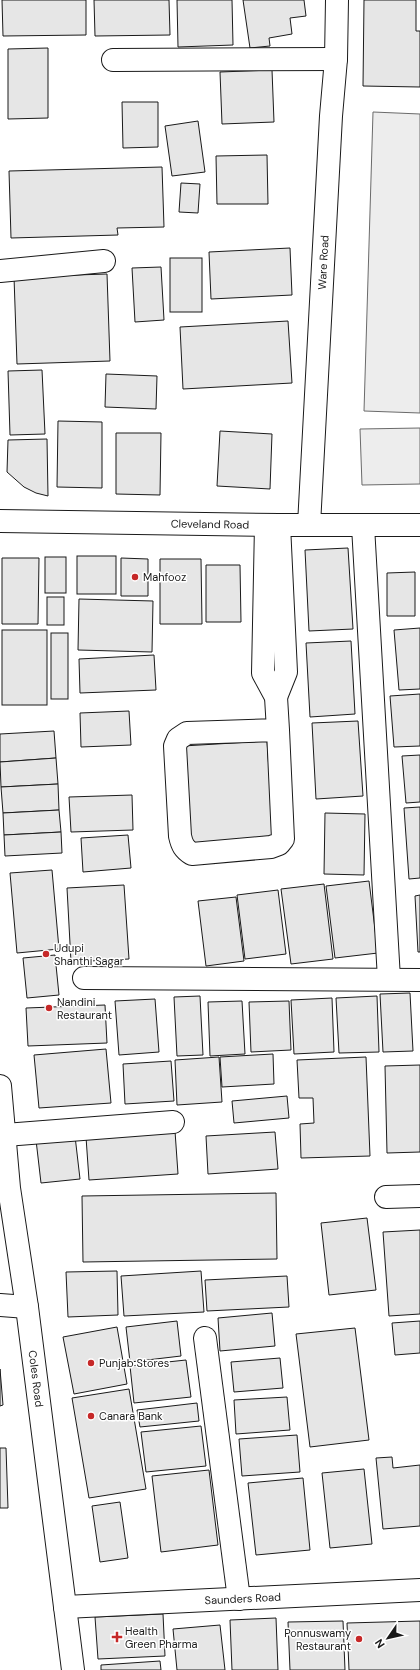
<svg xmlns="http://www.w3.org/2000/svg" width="420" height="1670" viewBox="0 0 420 1670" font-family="'DM Sans',sans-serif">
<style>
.built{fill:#ededed;stroke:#6a6a6a}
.building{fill:#e6e6e6;stroke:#1a1a1a}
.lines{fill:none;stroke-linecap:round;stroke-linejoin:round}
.street-casing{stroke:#1a1a1a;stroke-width:24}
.secondary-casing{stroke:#1a1a1a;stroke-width:24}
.street{stroke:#fff;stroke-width:22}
.secondary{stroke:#fff;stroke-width:22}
.poi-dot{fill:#c62828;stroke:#fff;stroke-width:1.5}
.labels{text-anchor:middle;stroke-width:3;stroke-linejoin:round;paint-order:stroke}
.street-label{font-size:11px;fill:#1a1a1a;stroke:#fff}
.poi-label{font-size:11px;fill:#1a1a1a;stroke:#fff;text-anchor:start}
</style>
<rect width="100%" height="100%" fill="#fff"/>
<g class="built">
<polygon points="373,112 420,114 420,413 364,411"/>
<polygon points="420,428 420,484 362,485 360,429"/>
</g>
<g class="building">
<polygon points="2,0 86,0 86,35 3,36"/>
<polygon points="94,0 169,0 170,35 95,36"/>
<polygon points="177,0 232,0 233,45 178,47"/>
<polygon points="243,0 304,0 306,16 290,18 292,34 269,38 270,46 250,48"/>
<polygon points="364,0 416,0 416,31 420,31 420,87 363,86"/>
<polygon points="48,48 48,118 8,119 8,49"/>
<polygon points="272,70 274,122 222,124 220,72"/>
<polygon points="122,102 158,102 158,147 123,148"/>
<polygon points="198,121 205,172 172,176 165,126"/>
<polygon points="267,155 268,204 217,204 216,156"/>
<polygon points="162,167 164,227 117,228 118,235 11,238 9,171"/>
<polygon points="181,183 200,184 198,213 179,212"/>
<polygon points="290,248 292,295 211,299 209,252"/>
<rect x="170" y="258" width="32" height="54"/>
<polygon points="161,267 164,320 135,322 132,268"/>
<polygon points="107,274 110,361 17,364 14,277"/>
<polygon points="288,321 292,383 183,389 180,327"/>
<polygon points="42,370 45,434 10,435 8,371"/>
<polygon points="106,374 157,376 156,409 105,407"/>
<polygon points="58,421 102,422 102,488 57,487"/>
<polygon points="220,431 272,434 270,489 217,486"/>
<polygon points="116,433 161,433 160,495 116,494"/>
<polygon points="47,439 48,496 36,493 24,487 7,472 8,440"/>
<polygon points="348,548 353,629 309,631 305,550"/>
<rect x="77" y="556" width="39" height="38"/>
<rect x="45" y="557" width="21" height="36"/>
<polygon points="2,558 39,558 38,624 2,624"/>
<polygon points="121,558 148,559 148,596 121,596"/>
<polygon points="160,559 201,559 202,624 160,624"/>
<polygon points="206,565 240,565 241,622 206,622"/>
<polygon points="415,572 415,616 387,616 387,573"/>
<rect x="47" y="597" width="17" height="28"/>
<polygon points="79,599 153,601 152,652 78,650"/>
<polygon points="420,628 420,689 399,690 394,630"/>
<rect x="2" y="630" width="45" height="75"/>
<rect x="51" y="633" width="17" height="66"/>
<polygon points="351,641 355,714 310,717 306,643"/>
<polygon points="154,655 156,690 80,693 79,659"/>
<polygon points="420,694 420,746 394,747 390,696"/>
<polygon points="129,711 131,745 81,747 80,713"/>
<polygon points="358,721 363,796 316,799 312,723"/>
<polygon points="54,731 56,758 0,762 0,734"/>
<polygon points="267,741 274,841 190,846 183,746"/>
<polygon points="420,755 420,802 406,803 402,756"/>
<polygon points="56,758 58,784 1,787 0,762"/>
<polygon points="58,784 59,810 3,813 1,787"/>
<polygon points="132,795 133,830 71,832 69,797"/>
<polygon points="420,807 420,878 409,879 404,808"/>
<polygon points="59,810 61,832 4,835 3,813"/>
<polygon points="325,813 365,814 364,875 324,874"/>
<polygon points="61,832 62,853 5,856 4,835"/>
<polygon points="128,835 131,868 83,872 81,838"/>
<polygon points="52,870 59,949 17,953 10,873"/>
<polygon points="369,881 378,953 335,958 326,886"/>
<polygon points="324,884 333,959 291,964 281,889"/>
<polygon points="124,885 129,959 71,962 67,888"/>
<polygon points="278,890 286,954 245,959 237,895"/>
<polygon points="420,895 420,952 418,952 415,896"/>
<polygon points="236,897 244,961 206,966 198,901"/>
<polygon points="55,955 59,995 27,998 23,958"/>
<polygon points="410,993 413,1051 383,1052 380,994"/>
<polygon points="200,996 203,1055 177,1056 174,997"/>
<polygon points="377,996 379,1052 339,1053 336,998"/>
<polygon points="332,998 334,1052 294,1054 291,1000"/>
<polygon points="155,999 159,1052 119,1055 115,1001"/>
<polygon points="242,1001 245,1054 210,1056 208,1002"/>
<polygon points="289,1001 291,1050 251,1052 249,1002"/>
<polygon points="105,1005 107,1043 28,1046 26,1008"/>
<polygon points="106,1049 111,1103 39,1108 34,1055"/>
<polygon points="273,1054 274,1084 222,1087 220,1057"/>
<polygon points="219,1057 222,1102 177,1105 175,1060"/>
<polygon points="366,1057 370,1156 301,1158 300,1124 314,1123 313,1098 299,1098 297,1060"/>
<polygon points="171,1061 174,1101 125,1104 123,1064"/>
<polygon points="420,1065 420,1152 387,1153 385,1066"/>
<polygon points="287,1096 289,1118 234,1123 232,1101"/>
<polygon points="175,1131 178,1174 89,1180 86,1137"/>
<polygon points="275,1132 278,1169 208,1174 206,1136"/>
<polygon points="75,1136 80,1179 41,1183 36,1140"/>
<polygon points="276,1193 277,1259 83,1262 82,1196"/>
<polygon points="367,1218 376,1290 329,1295 321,1223"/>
<polygon points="420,1230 420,1314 389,1316 383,1232"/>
<polygon points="117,1271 118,1315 68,1317 66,1272"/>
<polygon points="201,1271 204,1312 124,1316 121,1276"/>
<polygon points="287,1276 289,1307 207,1311 205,1280"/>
<polygon points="272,1313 275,1346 220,1351 218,1318"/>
<polygon points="177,1321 181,1356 130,1362 126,1327"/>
<polygon points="420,1321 420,1353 395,1355 392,1323"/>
<polygon points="117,1327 127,1384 74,1394 63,1337"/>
<polygon points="355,1328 369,1440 310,1447 296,1334"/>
<polygon points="280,1358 283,1388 234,1392 231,1362"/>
<polygon points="186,1360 191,1397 134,1403 130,1366"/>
<polygon points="0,1369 3,1405 0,1406"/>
<polygon points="129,1389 146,1489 89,1498 72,1398"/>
<polygon points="287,1397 290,1430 236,1434 234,1400"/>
<polygon points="197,1403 199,1421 140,1427 137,1410"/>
<polygon points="201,1426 206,1466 146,1472 141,1432"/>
<polygon points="297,1435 300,1472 242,1476 239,1439"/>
<polygon points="0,1448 6,1448 8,1508 0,1508"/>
<polygon points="392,1457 393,1468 420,1465 420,1526 383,1529 376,1458"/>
<polygon points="364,1469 372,1544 330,1548 322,1473"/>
<polygon points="209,1470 218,1545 161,1552 152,1476"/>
<polygon points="303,1478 310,1550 256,1555 248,1483"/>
<polygon points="120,1502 128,1558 100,1562 92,1506"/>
<polygon points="163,1614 165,1656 98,1659 95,1617"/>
<polygon points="276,1618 278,1670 232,1670 230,1620"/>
<polygon points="343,1621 345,1670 290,1670 288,1622"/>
<polygon points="420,1621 420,1670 349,1670 347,1623"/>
<polygon points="220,1625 225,1670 177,1670 173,1629"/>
<polygon points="160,1661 161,1670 101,1670 101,1665"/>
</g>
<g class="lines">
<defs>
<g id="street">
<polyline points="113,60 336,59"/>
<polyline points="0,271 104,261"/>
<path id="s1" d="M 0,521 L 279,525 L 420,525"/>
<path d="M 266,525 L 263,673 L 276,697 L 278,730 L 187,733 L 178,739 L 175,746 L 180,836 C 182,845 184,849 192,854 L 271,847 L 279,844 L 283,839 L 278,730"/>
<path id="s2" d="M 309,525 L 331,116 L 336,59 L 337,0"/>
<polyline points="363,526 389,979"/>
<polyline points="276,697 286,672 279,525"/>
<polyline points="84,978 420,980"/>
<polyline points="5,1135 173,1122"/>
<polyline points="386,1197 420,1196"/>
<polyline points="0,1305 27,1307"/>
<polyline points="205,1338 239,1599"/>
</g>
<g id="secondary">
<path id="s3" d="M 0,1086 L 9,1188 L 27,1307 L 73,1670"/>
<path id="s4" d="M 65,1607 L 420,1590"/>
</g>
</defs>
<use href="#street" class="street-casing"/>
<use href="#secondary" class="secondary-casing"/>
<use href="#street" class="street"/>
<use href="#secondary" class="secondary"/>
</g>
<g class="poi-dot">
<circle cx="135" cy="577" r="4"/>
<circle cx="46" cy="954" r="4"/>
<circle cx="49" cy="1008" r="4"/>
<circle cx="91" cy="1363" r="4"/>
<circle cx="91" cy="1416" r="4"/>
<path d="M115 1631h4v4h4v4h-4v4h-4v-4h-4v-4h4z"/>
<circle cx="359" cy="1639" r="4"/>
</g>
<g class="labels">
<g class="street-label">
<text dy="4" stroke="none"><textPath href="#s2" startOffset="263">Ware Road</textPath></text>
<text dy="4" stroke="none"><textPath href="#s1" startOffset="210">Cleveland Road</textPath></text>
<text dy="4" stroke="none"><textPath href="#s3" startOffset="295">Coles Road</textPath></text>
<text dy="4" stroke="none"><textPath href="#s4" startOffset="178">Saunders Road</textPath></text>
</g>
<g class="poi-label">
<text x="143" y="581">Mahfooz</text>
<text x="54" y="952">Udupi<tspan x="54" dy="13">Shanthi Sagar</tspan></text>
<text x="57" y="1006">Nandini<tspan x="57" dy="13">Restaurant</tspan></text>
<text x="99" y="1367">Punjab Stores</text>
<text x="99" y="1420">Canara Bank</text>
<text x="125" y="1635">Health<tspan x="125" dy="13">Green Pharma</tspan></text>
<text x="351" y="1637" text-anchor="end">Ponnuswamy<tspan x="351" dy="13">Restaurant</tspan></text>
</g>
</g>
<g transform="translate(388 1638) rotate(236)" stroke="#ffffff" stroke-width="3" paint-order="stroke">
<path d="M0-3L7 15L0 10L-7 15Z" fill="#1a1a1a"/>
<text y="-6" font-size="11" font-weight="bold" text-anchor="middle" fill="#1a1a1a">N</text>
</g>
</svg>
